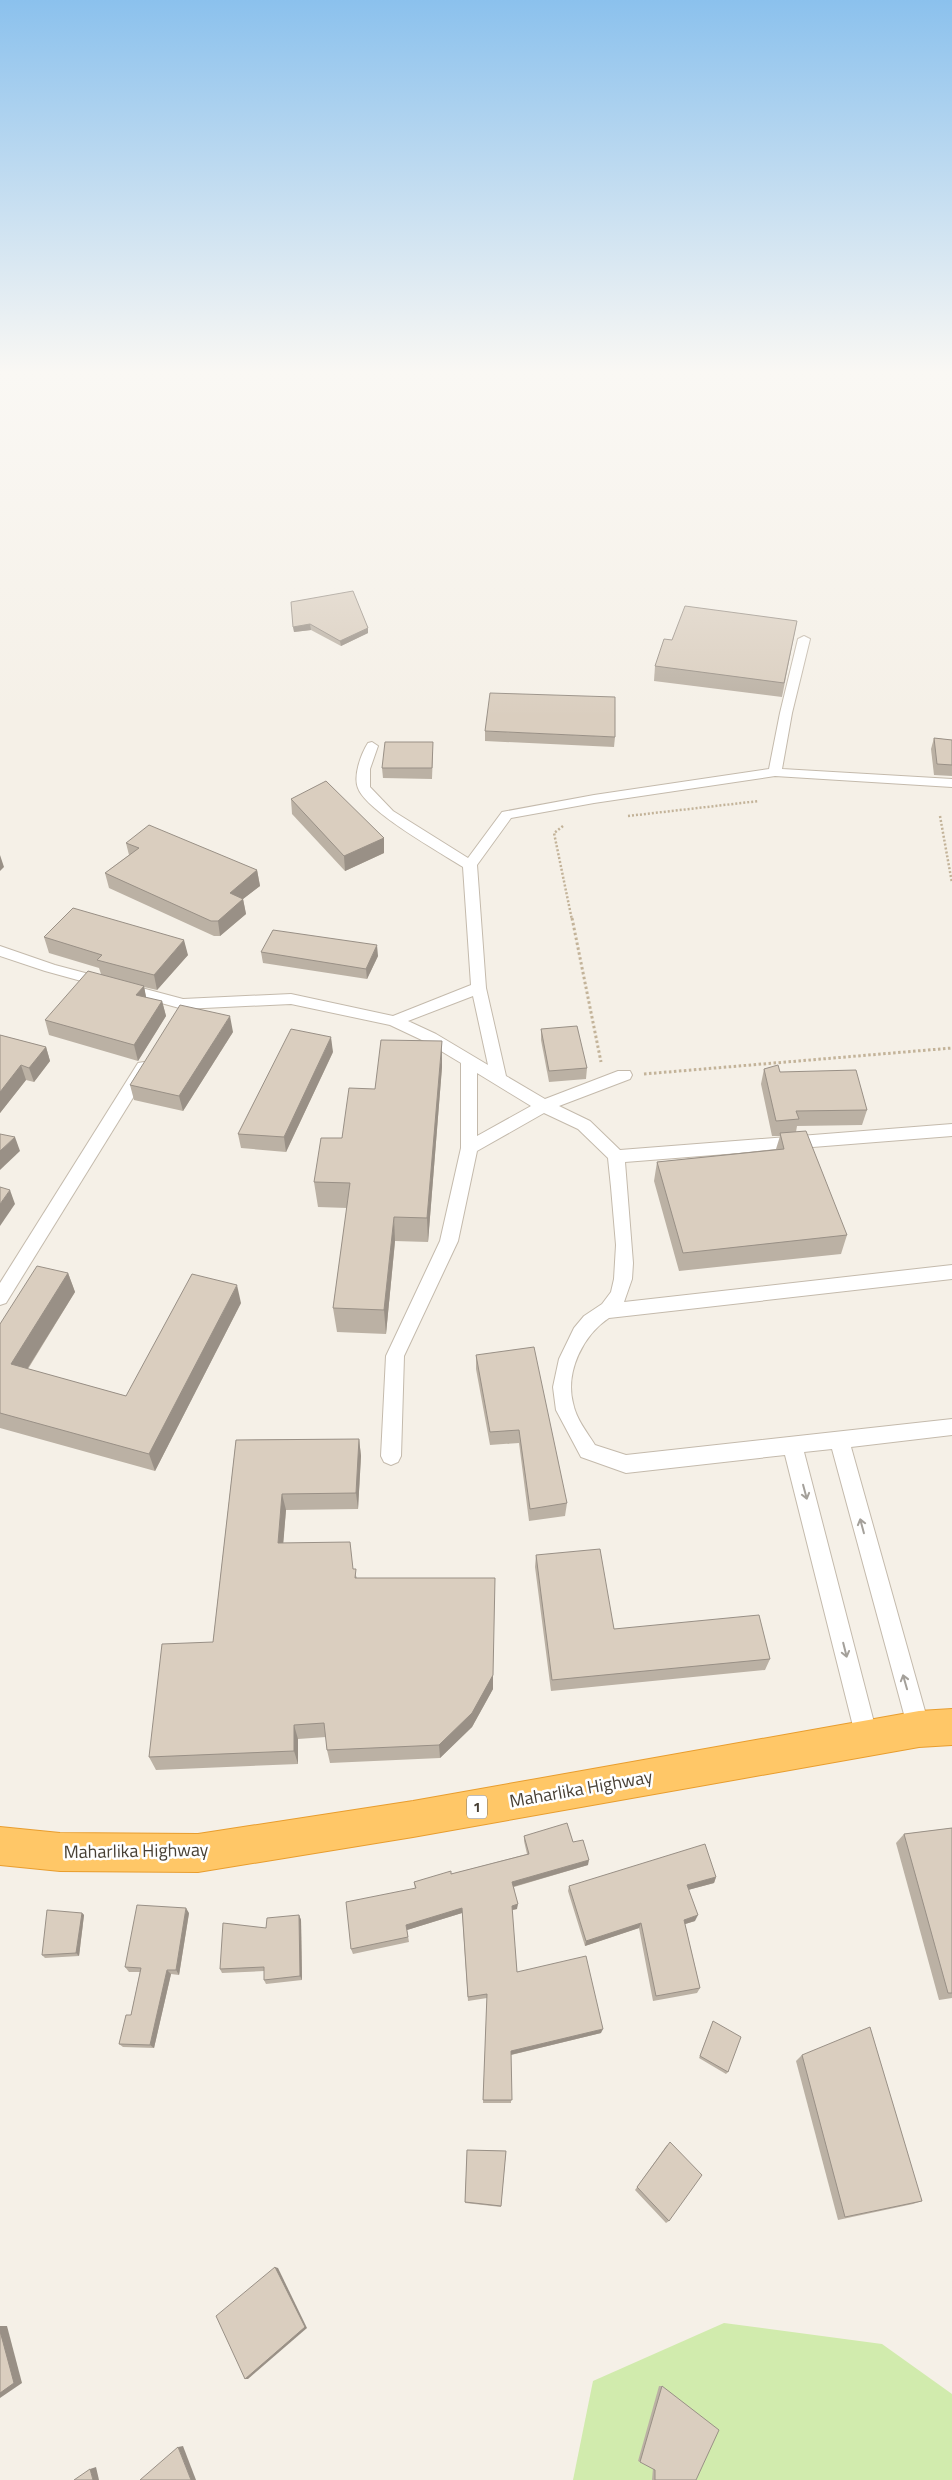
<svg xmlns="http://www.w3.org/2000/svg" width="952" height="2480" viewBox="0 0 952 2480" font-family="'Titillium Web',sans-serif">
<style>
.green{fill:#d1ebad}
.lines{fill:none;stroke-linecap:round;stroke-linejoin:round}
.lane-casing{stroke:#c4baac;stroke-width:2}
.highway-casing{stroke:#e89d2e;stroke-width:2}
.path-far1{stroke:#c3b399;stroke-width:2.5;stroke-dasharray:2 2;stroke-linecap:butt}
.path{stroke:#c3b399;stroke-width:3;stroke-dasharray:2.5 2.5;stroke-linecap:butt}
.lane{fill:#fff;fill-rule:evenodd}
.highway{fill:#ffc767;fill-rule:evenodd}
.wall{fill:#bbb1a4}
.shaded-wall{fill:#999086}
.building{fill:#dacebf;stroke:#999086}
.oneway{stroke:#a4a09a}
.labels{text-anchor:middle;stroke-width:5;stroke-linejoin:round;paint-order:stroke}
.shield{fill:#fff;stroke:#7f7972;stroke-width:1}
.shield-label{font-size:14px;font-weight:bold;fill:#484035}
.near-street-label{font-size:18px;fill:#484035;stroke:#fff}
</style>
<rect width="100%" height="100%" fill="#f5f0e7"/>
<polygon class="green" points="724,2323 882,2344 952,2394 952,2480 573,2480 593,2381"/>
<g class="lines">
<defs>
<g id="lane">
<path d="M 804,636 L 810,639 L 792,713 L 782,769 L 952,779 L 952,787 L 775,776 L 594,803 L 511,818 L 477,865 L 486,988 L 506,1076 L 545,1099 L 618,1071 L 630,1071 L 632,1075 L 630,1079 L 559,1106 L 590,1121 L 620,1150 L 952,1124 L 952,1136 L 625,1162 L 633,1263 L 632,1279 L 624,1302 L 952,1265 L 952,1279 L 609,1318 C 583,1335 565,1372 573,1403 C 576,1419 587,1432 595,1445 L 626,1455 L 952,1419 L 952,1435 L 851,1447 L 930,1729 L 927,1737 L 919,1740 L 911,1737 L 908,1729 L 832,1449 L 804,1452 L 878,1738 L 875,1746 L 867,1749 L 859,1746 L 856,1738 L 785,1455 L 626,1473 L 581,1457 L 556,1410 L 553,1387 L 559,1359 L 574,1328 L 584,1316 L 602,1304 L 611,1292 L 614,1279 L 616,1245 L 611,1187 L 608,1158 L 578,1129 L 544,1113 L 477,1151 L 458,1241 L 404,1356 L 401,1456 L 398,1462 L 391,1465 L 384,1462 L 381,1456 L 386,1356 L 440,1241 L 461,1148 L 461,1063 L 426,1042 L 390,1025 L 291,1004 L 183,1009 L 45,971 L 0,956 L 0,946 L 55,965 L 183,999 L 291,994 L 393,1016 L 471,985 L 463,867 C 441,853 366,811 358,788 C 353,776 361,754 368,743 L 372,742 L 378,746 L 370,769 L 370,787 L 393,811 L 468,858 L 502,812 L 594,795 L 769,769 L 780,713 L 798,639 ZM 473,996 L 488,1065 L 436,1034 L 408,1021 ZM 477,1073 L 531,1106 L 477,1136 Z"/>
<polygon points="144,1062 150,1063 152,1067 6,1303 0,1305 0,1283 138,1063"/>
</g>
<polygon id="highway" points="952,1709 952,1745 919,1747 413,1837 198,1872 60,1871 0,1865 0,1827 60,1833 198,1834 413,1801 919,1711"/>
</defs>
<use href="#lane" class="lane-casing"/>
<use href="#highway" class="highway-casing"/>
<g class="path-far1">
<polyline points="628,816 759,801"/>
<polyline points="940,816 952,883"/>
<polyline points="563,826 554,833 572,920"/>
</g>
<g class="path">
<polyline points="572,918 601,1062"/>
<polyline points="644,1074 952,1048"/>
</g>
<use href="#lane" class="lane"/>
<use href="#highway" class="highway"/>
</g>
<g class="wall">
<polygon points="291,602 368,628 368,633 341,646 311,630 294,632"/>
<polygon points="797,621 782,697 654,681 655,666 672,640"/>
<polygon points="485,731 615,737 614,747 485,741"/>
<polygon points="934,738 952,740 952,776 934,775 931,749"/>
<polygon points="433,752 432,779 383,778 382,768"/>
<polygon points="291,799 384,838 384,853 345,871 292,814"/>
<polygon points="126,843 257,870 260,886 243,899 246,914 220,936 214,936 109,888 105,873 129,855"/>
<polygon points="44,937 188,955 157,990 144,987 146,998 162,1001 166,1016 138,1061 49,1035 45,1020 101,974 99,968 49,953"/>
<polygon points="261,952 378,956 367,979 263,963"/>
<polygon points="541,1029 587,1068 586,1079 549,1082 541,1040"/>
<polygon points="233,1032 183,1111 134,1100 130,1085"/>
<polygon points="0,1035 46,1047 50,1061 34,1082 26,1080 0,1113"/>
<polygon points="333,1052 286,1152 241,1148 238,1134"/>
<polygon points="442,1067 428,1242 395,1241 386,1334 337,1332 333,1308 347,1208 318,1207 314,1182 342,1138 375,1089"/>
<polygon points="764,1069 780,1072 867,1110 862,1125 797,1126 796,1132 847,1235 841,1254 679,1271 654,1181 657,1162 776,1149 780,1136 772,1136 761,1084"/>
<polygon points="68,1273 75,1292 28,1369 126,1396 241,1303 155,1471 0,1428 0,1324"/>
<polygon points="476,1355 567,1503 565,1516 529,1521 519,1443 490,1445 476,1369"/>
<polygon points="359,1439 361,1456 358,1509 286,1510 283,1543 353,1569 357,1578 493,1689 472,1727 440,1758 330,1763 327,1750 326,1737 298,1739 298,1764 156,1770 149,1757 213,1642 236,1440"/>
<polygon points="536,1555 614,1629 770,1659 765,1670 551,1691 535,1567"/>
<polygon points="952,1828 952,1998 939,2000 896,1843 904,1834"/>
<polygon points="524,1836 573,1842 588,1865 514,1887 517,1909 512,1910 517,1972 601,2033 511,2055 511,2103 483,2103 487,1998 468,2001 462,1913 407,1930 409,1942 353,1954 351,1949 415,1889 414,1882 451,1874 527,1854 524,1841"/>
<polygon points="716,1877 714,1883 688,1890 695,1921 685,1924 700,1988 697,1993 653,2001 639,1928 585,1946 568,1891 569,1886"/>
<polygon points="82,1913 84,1915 79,1956 45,1958 42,1955"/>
<polygon points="189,1913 179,1975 171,1974 154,2048 123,2047 119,2044 131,2015 140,1972 129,1972 125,1967"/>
<polygon points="299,1915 301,1920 302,1980 266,1984 264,1980 264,1971 222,1973 220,1969 266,1928"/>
<polygon points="713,2021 728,2072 726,2074 699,2058"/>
<polygon points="802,2055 922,2201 913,2204 838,2220 796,2061"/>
<polygon points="667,2145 669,2221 666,2223 635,2190"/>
<polygon points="467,2150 506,2151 501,2207 465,2203"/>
<polygon points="659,2386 662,2386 696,2480 652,2480 653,2468 638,2461"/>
</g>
<g class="shaded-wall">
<polygon points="310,624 311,630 294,632 293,627"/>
<polygon points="368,628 368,633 341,646 340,641"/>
<polygon points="384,838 384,853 345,871 344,856"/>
<polygon points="0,855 4,867 0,871"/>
<polygon points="257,870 260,886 243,899 246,914 220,936 218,921 230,893"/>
<polygon points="184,940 188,955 157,990 154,975"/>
<polygon points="377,945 378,956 367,979 366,969"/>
<polygon points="144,986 147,1002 136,995"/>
<polygon points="162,1001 166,1016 138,1061 134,1045"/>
<polygon points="230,1016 233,1032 183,1111 179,1096"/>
<polygon points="331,1037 333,1052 286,1152 284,1137"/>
<polygon points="442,1041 442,1067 428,1242 427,1218"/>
<polygon points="46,1047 50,1061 34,1082 29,1068"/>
<polygon points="21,1065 26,1080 0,1113 0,1092"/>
<polygon points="15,1137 20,1151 0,1170 0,1151"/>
<polygon points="10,1190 15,1204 0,1226 0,1204"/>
<polygon points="394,1217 395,1241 386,1334 384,1310"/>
<polygon points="68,1273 75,1292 19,1382 11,1364"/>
<polygon points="237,1285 241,1303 155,1471 149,1454"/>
<polygon points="359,1439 361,1456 358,1509 356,1493"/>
<polygon points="282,1494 286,1510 282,1559 278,1543"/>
<polygon points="493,1675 493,1689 472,1727 440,1758 439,1745"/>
<polygon points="294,1725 298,1739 298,1764 294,1751"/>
<polygon points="589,1860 588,1865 512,1887 512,1882"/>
<polygon points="716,1877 714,1883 684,1891 687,1885"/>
<polygon points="518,1904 517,1909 512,1910 512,1906"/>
<polygon points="186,1908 189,1913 179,1975 176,1970"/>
<polygon points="462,1908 462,1913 407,1930 406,1925"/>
<polygon points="82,1913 84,1915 79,1956 76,1953"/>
<polygon points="299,1915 301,1920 302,1980 300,1976"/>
<polygon points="698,1915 695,1921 682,1925 684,1920"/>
<polygon points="641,1923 639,1928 585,1946 586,1941"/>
<polygon points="167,1970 171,1974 154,2048 150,2045"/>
<polygon points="603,2029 601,2033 510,2055 511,2051"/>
<polygon points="275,2267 278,2268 307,2328 248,2379 245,2379"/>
<polygon points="0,2326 7,2326 22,2383 0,2398"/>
<polygon points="183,2446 196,2480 191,2480 178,2447"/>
<polygon points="96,2467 99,2480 93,2480 90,2469"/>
</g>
<g class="building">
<polygon points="353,591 368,628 340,641 310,624 293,627 291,602"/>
<polygon points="685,606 797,621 784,683 655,666 664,639 672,640"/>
<polygon points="490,693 615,697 615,737 485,731"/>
<polygon points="934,738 952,740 952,765 937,764"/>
<polygon points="385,742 433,742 432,768 382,768"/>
<polygon points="326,781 384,838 344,856 291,799"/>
<polygon points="149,825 257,870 230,893 243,899 218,921 211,921 105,873 139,848 126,843"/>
<polygon points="73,908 184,940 154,975 97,960 102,955 44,937"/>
<polygon points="273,930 377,945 366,969 261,952"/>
<polygon points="88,971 144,986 136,995 162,1001 134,1045 45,1020"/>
<polygon points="180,1005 230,1016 179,1096 130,1085"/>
<polygon points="577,1026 587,1068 549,1071 541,1029"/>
<polygon points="291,1029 331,1037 284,1137 238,1134"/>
<polygon points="0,1035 46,1047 29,1068 21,1065 0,1092"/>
<polygon points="381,1040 442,1041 427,1218 394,1217 384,1310 333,1308 350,1183 314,1182 321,1138 342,1138 349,1088 375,1089"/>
<polygon points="778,1065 780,1072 856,1070 867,1110 796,1111 799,1119 776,1121 764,1069"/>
<polygon points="806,1131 847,1235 683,1253 657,1162 784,1149 780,1133"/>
<polygon points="0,1134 15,1137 0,1151"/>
<polygon points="0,1187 10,1190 0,1204"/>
<polygon points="37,1266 68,1273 11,1364 126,1396 192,1274 237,1285 149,1454 0,1413 0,1324"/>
<polygon points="534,1347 567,1503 530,1509 519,1430 490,1432 476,1355"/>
<polygon points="359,1439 356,1493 282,1494 278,1543 350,1542 353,1569 356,1569 355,1578 495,1578 493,1675 472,1713 439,1745 327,1750 324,1723 294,1725 294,1751 149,1757 162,1644 213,1642 236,1440"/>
<polygon points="600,1549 614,1629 759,1615 770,1659 552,1680 536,1555"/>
<polygon points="567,1823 573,1842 583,1840 589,1860 512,1882 518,1904 512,1906 517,1972 586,1956 603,2029 511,2051 512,2100 483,2100 487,1994 468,1997 462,1908 406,1925 408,1937 351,1949 346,1902 416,1888 414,1882 451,1871 451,1874 529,1854 524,1836"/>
<polygon points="952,1828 952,1993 948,1993 904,1834"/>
<polygon points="705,1844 716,1877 687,1885 698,1915 684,1920 700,1988 656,1996 641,1923 586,1941 569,1886"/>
<polygon points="137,1905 186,1908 176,1970 167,1970 150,2045 119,2044 126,2015 131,2015 141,1968 125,1967"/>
<polygon points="47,1910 82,1913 76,1953 42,1955"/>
<polygon points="299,1915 300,1976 264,1980 264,1967 220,1969 223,1923 266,1928 267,1918"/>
<polygon points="713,2021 741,2037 728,2072 700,2056"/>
<polygon points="870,2027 922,2201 845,2217 802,2055"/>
<polygon points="670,2142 702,2175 669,2221 637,2187"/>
<polygon points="467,2150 506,2151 501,2206 465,2202"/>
<polygon points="275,2267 305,2327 245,2379 216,2316"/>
<polygon points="0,2331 14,2383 0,2393"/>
<polygon points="662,2386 719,2430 696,2480 655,2480 655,2470 640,2462"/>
<polygon points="178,2447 191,2480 140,2480"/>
<polygon points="90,2469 93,2480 74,2480"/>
</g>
<defs><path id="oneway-shaft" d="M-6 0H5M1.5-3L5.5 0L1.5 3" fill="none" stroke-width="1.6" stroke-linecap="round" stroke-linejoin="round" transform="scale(1.25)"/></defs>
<g class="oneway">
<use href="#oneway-shaft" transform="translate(805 1492) rotate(75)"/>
<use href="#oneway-shaft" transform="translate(862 1526) rotate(-105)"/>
<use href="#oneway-shaft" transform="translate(845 1650) rotate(76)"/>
<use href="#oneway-shaft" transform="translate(905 1682) rotate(-106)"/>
</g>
<linearGradient id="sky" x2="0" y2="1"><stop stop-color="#8bc1ed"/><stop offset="0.52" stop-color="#faf8f4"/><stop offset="1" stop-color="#faf8f4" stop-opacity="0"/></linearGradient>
<rect width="952" height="717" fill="url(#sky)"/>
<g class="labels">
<rect class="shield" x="467" y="1795.5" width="20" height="23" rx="4"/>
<g class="shield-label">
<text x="477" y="1812">1</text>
</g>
<g class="near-street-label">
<text transform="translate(581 1789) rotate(-10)" y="6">Maharlika Highway</text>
<text transform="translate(136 1851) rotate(-1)" y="6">Maharlika Highway</text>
</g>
</g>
</svg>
